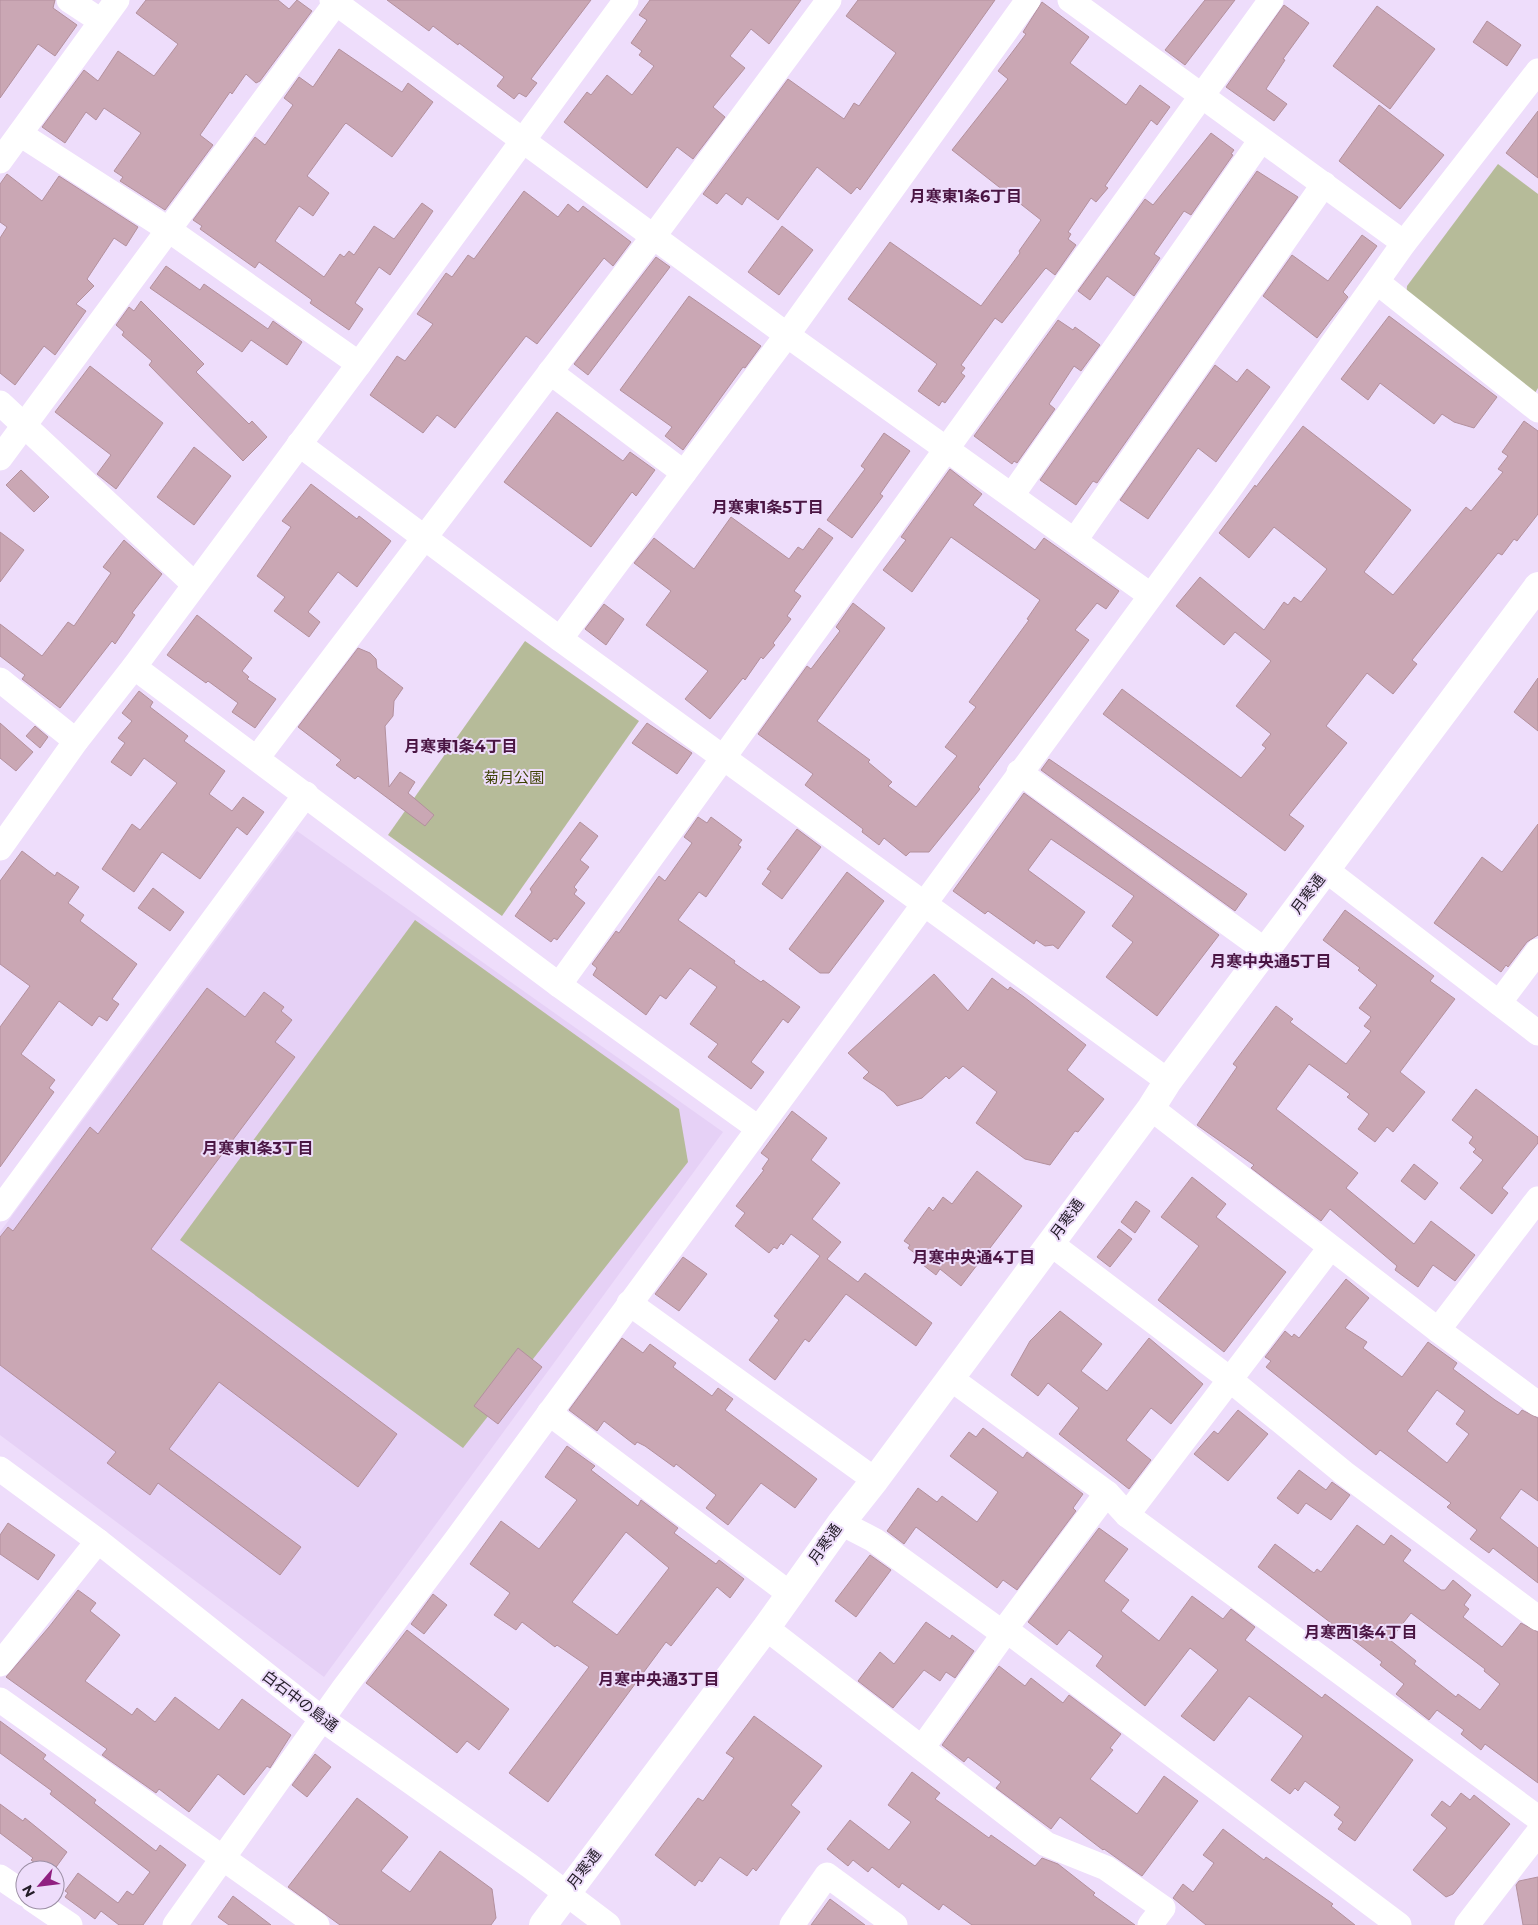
<svg xmlns="http://www.w3.org/2000/svg" width="1538" height="1925" viewBox="0 0 1538 1925" font-family="Montserrat,'Noto Sans JP',sans-serif">
<style>
.built{fill:#e6d1f6}
.green{fill:#b6bb99}
.building{fill:#caa7b4;stroke:#b3909d;fill-rule:evenodd}
.lines{fill:none;stroke-linecap:round;stroke-linejoin:round}
.minor{stroke:#fff;stroke-width:25}
.highway{stroke:#fff;stroke-width:28}
.labels{text-anchor:middle;stroke-width:4;stroke-linejoin:round;paint-order:stroke}
.park-label{font-size:15px;fill:#3d4203;stroke:#eeddfb}
.street-label{font-size:15px;fill:#231c27;stroke:#eeddfb}
.neighbourhood-label{font-size:16px;font-weight:bold;fill:#4a1543;stroke:#eeddfb}
</style>
<rect width="100%" height="100%" fill="#eeddfb"/>
<polygon class="built" points="297,831 723,1132 324,1677 0,1435 0,1232"/>
<g class="green">
<polygon points="1498,164 1538,194 1538,388 1535,393 1406,297 1407,286"/>
<polygon points="525,641 639,721 502,916 388,835"/>
<polygon points="415,920 679,1109 688,1162 463,1448 180,1240"/>
</g>
<g class="building">
<polygon points="0,0 55,0 53,8 77,25 55,56 38,44 0,98"/>
<polygon points="146,0 278,0 289,9 297,0 312,11 260,81 256,83 246,74 232,94 230,92 200,135 213,145 165,210 120,181 123,177 114,171 141,133 104,108 96,120 86,112 65,143 42,127 84,70 98,81 118,51 154,76 178,44 136,13"/>
<polygon points="387,0 591,0 531,79 537,83 526,97 519,93 514,99 497,86 504,77 459,43 458,45 433,26 429,31"/>
<polygon points="650,0 801,0 769,44 751,29 730,56 745,68 713,107 725,117 693,159 677,147 647,188 564,122 587,92 591,95 607,75 632,95 654,66 639,55 642,51 631,43 647,20 639,15"/>
<polygon points="858,0 995,0 860,190 857,187 851,194 817,167 778,220 747,197 742,205 726,193 717,204 703,194 788,79 844,119 854,103 859,106 896,53 846,16"/>
<polygon points="1205,0 1235,0 1185,65 1165,50"/>
<polygon points="1042,2 1089,37 1070,63 1126,105 1140,85 1170,107 1157,125 1151,120 1105,186 1108,188 1096,202 1091,198 1068,232 1071,234 1068,239 1076,245 1055,275 1046,268 1044,270 1002,323 995,318 961,365 965,368 961,373 965,376 945,403 942,401 939,406 918,391 937,364 848,299 890,242 981,306 1020,253 1019,251 1041,220 952,150 1008,79 998,71 1026,34 1023,32"/>
<polygon points="1284,5 1309,23 1283,59 1285,60 1266,89 1287,104 1274,121 1226,87"/>
<polygon points="1377,6 1435,49 1390,109 1333,66"/>
<polygon points="1487,21 1521,45 1507,66 1473,42"/>
<polygon points="339,49 402,92 408,83 433,102 392,157 346,123 344,125 307,176 329,193 313,216 299,206 275,241 324,277 340,254 344,257 349,251 354,255 374,226 394,239 422,203 433,211 390,275 379,267 355,303 363,309 349,330 310,303 312,300 259,262 255,268 200,229 202,226 193,220 255,137 265,145 293,105 284,98 299,77 313,87"/>
<polygon points="1379,105 1444,155 1400,209 1339,161"/>
<polygon points="1538,111 1538,178 1506,153"/>
<polygon points="1211,133 1234,150 1231,154 1233,155 1191,215 1184,211 1154,254 1160,258 1134,296 1107,276 1090,300 1078,291 1145,199 1153,205"/>
<polygon points="1257,171 1298,197 1097,483 1093,481 1076,505 1040,480"/>
<polygon points="7,174 42,201 59,176 138,227 126,246 114,238 87,279 94,286 76,304 86,311 55,355 44,346 15,385 0,373 0,238 7,227 0,222 0,184"/>
<polygon points="524,191 558,217 568,204 578,212 583,206 631,242 613,266 604,258 537,344 526,336 455,428 437,415 423,433 370,395 397,356 405,361 433,324 417,314 446,273 452,277 468,255 474,259"/>
<polygon points="782,226 813,250 779,295 748,272"/>
<polygon points="1362,235 1377,246 1343,292 1348,297 1317,338 1263,296 1292,255 1328,281"/>
<polygon points="656,257 670,267 588,375 574,364"/>
<polygon points="166,266 200,290 204,284 268,329 273,321 302,342 287,365 251,340 242,352 150,288"/>
<polygon points="689,296 761,346 745,368 743,367 683,450 665,436 672,427 620,390"/>
<polygon points="141,301 204,364 196,372 249,424 252,421 267,437 243,461 149,365 152,361 122,335 124,332 116,325 129,307 134,311"/>
<polygon points="1389,316 1497,397 1474,428 1454,422 1442,414 1434,424 1380,383 1368,400 1341,379"/>
<polygon points="1058,320 1073,330 1075,327 1100,345 1081,371 1074,366 1049,404 1055,409 1017,463 1014,461 1012,464 974,436"/>
<polygon points="1215,365 1237,382 1247,369 1270,387 1216,462 1198,448 1148,519 1120,500"/>
<polygon points="90,366 163,423 116,489 97,474 111,455 55,412"/>
<polygon points="557,412 623,461 630,452 655,470 636,496 632,492 591,547 504,482"/>
<polygon points="1524,421 1538,431 1538,514 1517,541 1514,539 1502,555 1498,553 1412,660 1417,664 1393,694 1367,673 1326,726 1347,743 1289,815 1304,826 1285,851 1103,714 1122,689 1241,778 1266,748 1262,745 1271,734 1236,706 1271,661 1235,632 1224,645 1176,606 1200,577 1264,630 1284,602 1288,605 1294,597 1301,602 1327,569 1274,527 1249,558 1219,533 1255,485 1256,487 1303,426 1411,510 1364,572 1393,595 1466,507 1471,511 1503,472 1498,469 1508,456 1502,452"/>
<polygon points="884,433 910,451 880,494 883,496 852,538 827,520 865,469 861,466"/>
<polygon points="194,447 231,476 194,525 157,497"/>
<polygon points="950,469 982,494 973,505 1035,550 1044,538 1119,591 1106,609 1097,603 1075,630 1089,640 978,787 980,789 929,852 910,852 906,856 884,838 879,845 862,832 863,829 805,785 813,774 758,734 807,666 811,669 840,631 836,627 853,603 885,628 817,721 870,760 868,762 892,782 888,786 916,807 957,756 945,747 976,707 969,702 1029,620 1027,619 1040,600 951,537 912,592 883,570 906,540 901,537"/>
<polygon points="21,470 49,497 34,512 6,485"/>
<polygon points="311,484 357,519 359,516 391,541 357,587 338,572 308,612 320,622 309,637 274,611 285,597 257,576 291,527 282,521"/>
<polygon points="731,517 789,559 798,547 803,550 819,528 833,538 794,591 801,596 787,616 791,619 773,643 775,645 763,659 761,657 745,680 743,678 710,719 685,699 708,671 646,625 671,591 634,563 654,538 694,569"/>
<polygon points="0,532 24,550 0,582"/>
<polygon points="124,540 162,574 132,613 135,615 115,644 112,641 60,708 22,679 25,675 0,656 0,624 42,656 68,622 74,626 111,573 103,567"/>
<polygon points="604,604 624,619 606,645 585,629"/>
<polygon points="197,615 252,658 242,671 249,677 247,679 276,699 255,728 232,712 238,703 208,681 206,683 167,655"/>
<polygon points="358,648 370,653 376,659 377,668 403,688 394,701 393,716 385,726 389,787 400,772 415,782 408,793 434,815 425,826 358,776 355,779 336,765 341,760 298,727"/>
<polygon points="1538,678 1538,731 1514,712"/>
<polygon points="139,691 153,702 150,707 188,736 184,741 225,771 209,794 232,811 243,797 264,812 247,835 237,827 200,879 162,852 134,892 102,869 132,824 140,830 177,783 144,758 131,776 111,762 125,743 118,738 132,721 122,713"/>
<polygon points="0,723 33,752 16,771 0,758"/>
<polygon points="647,723 692,753 677,774 632,743"/>
<polygon points="35,726 48,737 40,748 26,736"/>
<polygon points="1049,759 1247,894 1235,911 1041,770"/>
<polygon points="1024,793 1219,935 1157,1016 1106,977 1133,942 1112,926 1134,896 1051,839 1028,870 1085,912 1058,949 1053,945 1045,946 1036,940 1034,944 988,911 985,914 953,891"/>
<polygon points="698,817 707,823 711,817 742,840 738,845 741,847 706,897 699,892 678,920 735,961 734,963 761,982 763,980 800,1007 788,1023 783,1019 751,1062 764,1072 751,1089 708,1057 718,1044 690,1024 717,987 690,968 666,999 660,995 646,1015 593,975 597,968 592,964 616,931 619,933 659,876 665,881 692,843 684,837"/>
<polygon points="580,822 598,836 580,860 589,867 574,887 577,890 574,894 585,903 557,940 554,938 551,942 515,916 532,892 530,889"/>
<polygon points="1538,824 1538,935 1527,942 1508,967 1506,965 1501,972 1434,923 1482,857 1502,872"/>
<polygon points="797,829 821,847 782,899 762,884 771,871 767,869"/>
<polygon points="22,851 55,876 57,872 79,887 68,903 84,915 80,921 137,964 112,999 119,1004 107,1021 99,1016 92,1026 59,1001 21,1054 55,1080 49,1088 54,1092 0,1167 0,1027 30,986 0,964 0,881"/>
<polygon points="847,872 884,901 829,973 820,973 789,949"/>
<polygon points="153,888 184,912 170,931 138,908"/>
<polygon points="1345,910 1434,976 1430,981 1455,999 1400,1072 1425,1092 1393,1132 1387,1127 1375,1142 1358,1129 1369,1114 1347,1097 1350,1094 1309,1064 1276,1109 1358,1173 1346,1188 1414,1244 1431,1221 1475,1255 1455,1281 1433,1265 1418,1287 1395,1270 1397,1266 1330,1209 1321,1221 1251,1168 1254,1165 1197,1125 1237,1067 1233,1064 1276,1006 1293,1019 1290,1022 1346,1064 1371,1031 1364,1026 1371,1017 1359,1008 1377,985 1358,970 1360,968 1323,940"/>
<polygon points="934,974 968,1011 992,978 1008,990 1010,987 1024,997 1086,1045 1067,1070 1104,1099 1078,1132 1075,1131 1050,1165 1025,1159 976,1123 997,1092 963,1066 949,1079 946,1076 922,1098 897,1106 884,1092 863,1078 869,1072 848,1053"/>
<polygon points="207,988 245,1017 264,992 284,1007 281,1011 292,1020 275,1042 295,1057 151,1249 397,1434 358,1487 219,1382 169,1449 301,1547 280,1575 158,1483 150,1495 107,1463 116,1452 0,1365 0,1237 8,1227 13,1231 90,1127 98,1134"/>
<polygon points="1476,1089 1538,1137 1538,1143 1502,1188 1508,1193 1492,1214 1460,1188 1483,1160 1473,1152 1476,1149 1469,1143 1473,1137 1452,1120"/>
<polygon points="792,1111 827,1138 811,1160 840,1183 812,1219 841,1242 827,1259 858,1282 865,1273 932,1323 916,1346 846,1294 809,1342 805,1339 775,1380 749,1360 779,1320 774,1316 820,1256 791,1234 783,1245 781,1243 777,1249 774,1247 769,1253 735,1226 745,1213 736,1206 764,1170 762,1169 769,1159 761,1153"/>
<polygon points="1414,1164 1438,1183 1425,1200 1401,1181"/>
<polygon points="977,1171 1022,1206 961,1286 940,1269 936,1275 914,1258 917,1255 908,1248 910,1245 904,1241 929,1207 933,1211 943,1197 952,1204"/>
<polygon points="1192,1177 1226,1204 1216,1217 1286,1272 1224,1352 1158,1300 1199,1246 1161,1217"/>
<polygon points="1136,1201 1150,1211 1135,1233 1121,1222"/>
<polygon points="1119,1229 1132,1239 1110,1267 1097,1257"/>
<polygon points="683,1257 707,1274 679,1311 655,1294"/>
<path d="M 1346,1279 L 1369,1298 L 1345,1328 L 1367,1342 L 1363,1348 L 1402,1377 L 1428,1342 L 1457,1363 L 1453,1369 L 1495,1400 L 1518,1415 L 1522,1410 L 1538,1418 L 1538,1501 L 1521,1489 L 1500,1518 L 1538,1548 L 1538,1583 L 1493,1548 L 1489,1553 L 1470,1539 L 1477,1530 L 1447,1507 L 1451,1503 L 1380,1450 L 1376,1455 L 1266,1367 L 1271,1361 L 1265,1357 L 1285,1331 L 1292,1337 L 1294,1334 L 1299,1338 ZM 1437,1390 L 1465,1411 L 1456,1424 L 1469,1434 L 1447,1463 L 1407,1431 Z"/>
<polygon points="1060,1311 1102,1344 1081,1371 1107,1391 1149,1338 1203,1384 1171,1424 1151,1408 1126,1440 1151,1460 1129,1489 1059,1434 1079,1408 1048,1383 1038,1396 1011,1375 1030,1341"/>
<polygon points="622,1338 643,1353 650,1344 676,1363 673,1367 712,1396 718,1388 733,1399 725,1410 817,1479 795,1508 761,1483 728,1525 706,1508 716,1495 676,1464 674,1467 645,1446 637,1442 635,1445 604,1421 597,1431 569,1410"/>
<polygon points="518,1348 542,1367 498,1424 474,1406"/>
<polygon points="1238,1410 1268,1434 1228,1481 1194,1454 1214,1431 1218,1434"/>
<polygon points="983,1428 1023,1458 1027,1452 1083,1494 1073,1508 1076,1511 1017,1590 1003,1580 997,1588 916,1527 904,1544 887,1531 918,1488 937,1502 942,1496 977,1522 998,1492 950,1456 969,1432 976,1437"/>
<path d="M 567,1446 L 595,1466 L 591,1470 L 638,1506 L 641,1500 L 678,1528 L 674,1533 L 716,1564 L 719,1560 L 744,1579 L 730,1598 L 717,1587 L 671,1646 L 666,1642 L 548,1802 L 509,1773 L 589,1667 L 557,1645 L 555,1647 L 522,1622 L 516,1630 L 494,1615 L 510,1593 L 470,1564 L 501,1521 L 539,1549 L 577,1500 L 545,1477 ZM 626,1532 L 669,1568 L 617,1635 L 572,1602 Z"/>
<polygon points="1299,1470 1326,1490 1332,1482 1350,1495 1331,1520 1306,1503 1298,1514 1277,1498"/>
<polygon points="8,1523 55,1555 38,1580 0,1554 0,1535"/>
<path d="M 1357,1525 L 1384,1545 L 1391,1535 L 1411,1550 L 1403,1561 L 1441,1590 L 1445,1590 L 1453,1580 L 1471,1595 L 1464,1605 L 1469,1609 L 1463,1617 L 1502,1647 L 1521,1623 L 1538,1632 L 1538,1783 L 1485,1744 L 1481,1750 L 1461,1734 L 1464,1730 L 1437,1710 L 1429,1720 L 1396,1694 L 1404,1684 L 1380,1665 L 1382,1662 L 1258,1567 L 1275,1544 L 1314,1573 L 1317,1569 L 1321,1572 ZM 1411,1613 L 1485,1669 L 1484,1671 L 1500,1684 L 1480,1710 L 1458,1694 L 1456,1697 L 1414,1664 L 1416,1661 L 1390,1640 Z"/>
<polygon points="1099,1528 1128,1549 1104,1581 1129,1600 1121,1611 1159,1641 1192,1596 1223,1619 1231,1609 1255,1627 1245,1640 1322,1698 1325,1694 1413,1760 1355,1841 1338,1829 1343,1822 1334,1815 1340,1807 1305,1781 1298,1791 1295,1788 1290,1794 1271,1780 1303,1736 1249,1696 1214,1741 1181,1716 1218,1670 1190,1648 1145,1706 1096,1666 1103,1656 1069,1630 1057,1645 1028,1622"/>
<polygon points="870,1555 891,1570 856,1617 835,1601"/>
<polygon points="78,1590 96,1603 90,1611 120,1635 85,1681 132,1715 137,1708 155,1722 175,1697 219,1730 242,1699 291,1735 270,1768 267,1766 244,1795 218,1774 189,1812 159,1789 156,1793 102,1755 107,1749 6,1677 49,1627"/>
<polygon points="433,1594 447,1605 424,1634 411,1624"/>
<polygon points="926,1622 950,1639 952,1635 974,1651 955,1678 946,1672 940,1681 924,1670 893,1708 858,1681 880,1652 894,1664"/>
<polygon points="407,1630 509,1709 479,1750 467,1741 457,1753 366,1683"/>
<polygon points="999,1666 1025,1686 1031,1678 1063,1703 1069,1695 1121,1734 1110,1748 1113,1750 1090,1779 1137,1814 1164,1776 1198,1801 1142,1876 1104,1849 1103,1850 1060,1817 1051,1829 996,1788 1001,1782 968,1757 964,1762 942,1745"/>
<polygon points="754,1716 822,1766 791,1805 800,1812 756,1871 753,1868 747,1876 720,1857 702,1882 699,1880 695,1886 655,1855 698,1798 703,1801 734,1758 726,1753"/>
<polygon points="0,1721 46,1755 43,1759 96,1800 94,1803 156,1851 160,1845 186,1865 143,1925 119,1925 101,1911 95,1919 65,1897 68,1893 65,1891 78,1873 118,1903 127,1891 133,1895 150,1872 50,1794 52,1791 0,1753"/>
<polygon points="315,1754 331,1767 307,1797 292,1785"/>
<polygon points="912,1772 940,1793 935,1799 989,1838 991,1835 1035,1866 1042,1858 1058,1864 1095,1893 1093,1895 1135,1925 972,1925 943,1904 939,1910 902,1883 899,1888 872,1867 868,1872 853,1860 848,1866 827,1849 850,1820 889,1850 911,1822 888,1805"/>
<polygon points="1461,1793 1470,1800 1474,1795 1510,1824 1453,1894 1446,1897 1413,1870 1447,1828 1431,1815 1442,1801 1450,1807"/>
<polygon points="357,1798 408,1837 381,1871 410,1892 440,1851 492,1889 496,1918 491,1925 340,1925 288,1887"/>
<polygon points="0,1804 23,1821 25,1818 67,1852 54,1870 44,1870 31,1860 33,1858 0,1833"/>
<polygon points="1223,1829 1264,1860 1266,1857 1333,1904 1331,1906 1355,1925 1206,1925 1173,1898 1183,1884 1193,1892 1214,1863 1203,1855"/>
<polygon points="1538,1877 1538,1925 1523,1925 1516,1885 1519,1881"/>
<polygon points="233,1896 271,1925 229,1925 218,1917"/>
<polygon points="830,1899 865,1925 811,1925"/>
</g>
<g class="lines">
<g class="minor">
<polyline points="69,0 101,21"/>
<polyline points="332,0 787,335 1150,595"/>
<polyline points="1070,0 1404,243"/>
<polyline points="20,134 169,230 359,364"/>
<polyline points="0,161 117,0"/>
<polyline points="1377,282 1538,410"/>
<polyline points="550,372 684,473"/>
<polyline points="0,403 194,584"/>
<polyline points="299,444 560,639 1168,1081"/>
<polyline points="0,458 338,0"/>
<polyline points="1012,495 1261,140"/>
<polyline points="1075,540 1324,184"/>
<polyline points="560,639 787,335 1028,0"/>
<polyline points="134,667 559,985 758,1128"/>
<polyline points="0,680 76,741"/>
<polyline points="257,758 653,237 829,0"/>
<polyline points="1019,772 1266,951"/>
<polyline points="0,848 76,741 134,667 359,364 626,0"/>
<polyline points="1326,870 1538,1033"/>
<polyline points="559,985 1271,0"/>
<polyline points="1499,1003 1538,951"/>
<polyline points="1151,1108 1438,1330 1538,1404"/>
<polyline points="0,1209 306,794"/>
<polyline points="1050,1243 1223,1374 1344,1473 1538,1618"/>
<polyline points="629,1303 875,1480"/>
<polyline points="1438,1330 1538,1199"/>
<polyline points="950,1378 1107,1493 1127,1515 1538,1818"/>
<polyline points="549,1413 790,1594"/>
<polyline points="0,1469 98,1541 322,1719 530,1866 608,1925"/>
<polyline points="1127,1515 1330,1248"/>
<polyline points="841,1523 874,1540 1004,1634"/>
<polyline points="766,1628 1046,1844 1106,1868 1163,1908 1150,1925"/>
<polyline points="1005,1629 1399,1925"/>
<polyline points="0,1664 98,1541"/>
<polyline points="0,1700 317,1925"/>
<polyline points="922,1748 1004,1634 1005,1629 1107,1493"/>
<polyline points="0,1877 25,1894"/>
<polyline points="33,1900 70,1925"/>
<polyline points="175,1925 344,1688 456,1540 1223,498 1404,243 1538,71"/>
<polyline points="792,1925 827,1875 895,1925"/>
<polyline points="1467,1925 1538,1833"/>
</g>
<polyline class="highway" points="543,1925 766,1628 841,1523 875,1480 1151,1108 1168,1081 1538,586"/>
</g>
<g class="labels">
<g class="park-label">
<text x="514" y="783">菊月公園</text>
</g>
<g class="street-label">
<text transform="translate(1308 894) rotate(-53)" y="5">月寒通</text>
<text transform="translate(1067 1219) rotate(-54)" y="5">月寒通</text>
<text transform="translate(825 1544) rotate(-55)" y="5">月寒通</text>
<text transform="translate(300 1701) rotate(37)" y="5">白石中の島通</text>
<text transform="translate(584 1869) rotate(-53)" y="5">月寒通</text>
</g>
<g class="neighbourhood-label">
<text x="966" y="202">月寒東1条6丁目</text>
<text x="768" y="513">月寒東1条5丁目</text>
<text x="461" y="752">月寒東1条4丁目</text>
<text x="1271" y="967">月寒中央通5丁目</text>
<text x="258" y="1154">月寒東1条3丁目</text>
<text x="974" y="1263">月寒中央通4丁目</text>
<text x="1361" y="1638">月寒西1条4丁目</text>
<text x="659" y="1685">月寒中央通3丁目</text>
</g>
</g>
<g transform="translate(40 1885) rotate(242)"><circle r="24" fill="#eeddfb" stroke="#9d90a6"/>
<path d="M0-4L9 19L0 12L-9 19Z" fill="#902081"/>
<text y="-8" font-size="14" font-weight="bold" text-anchor="middle" fill="#231c27">N</text>
</g>
</svg>
